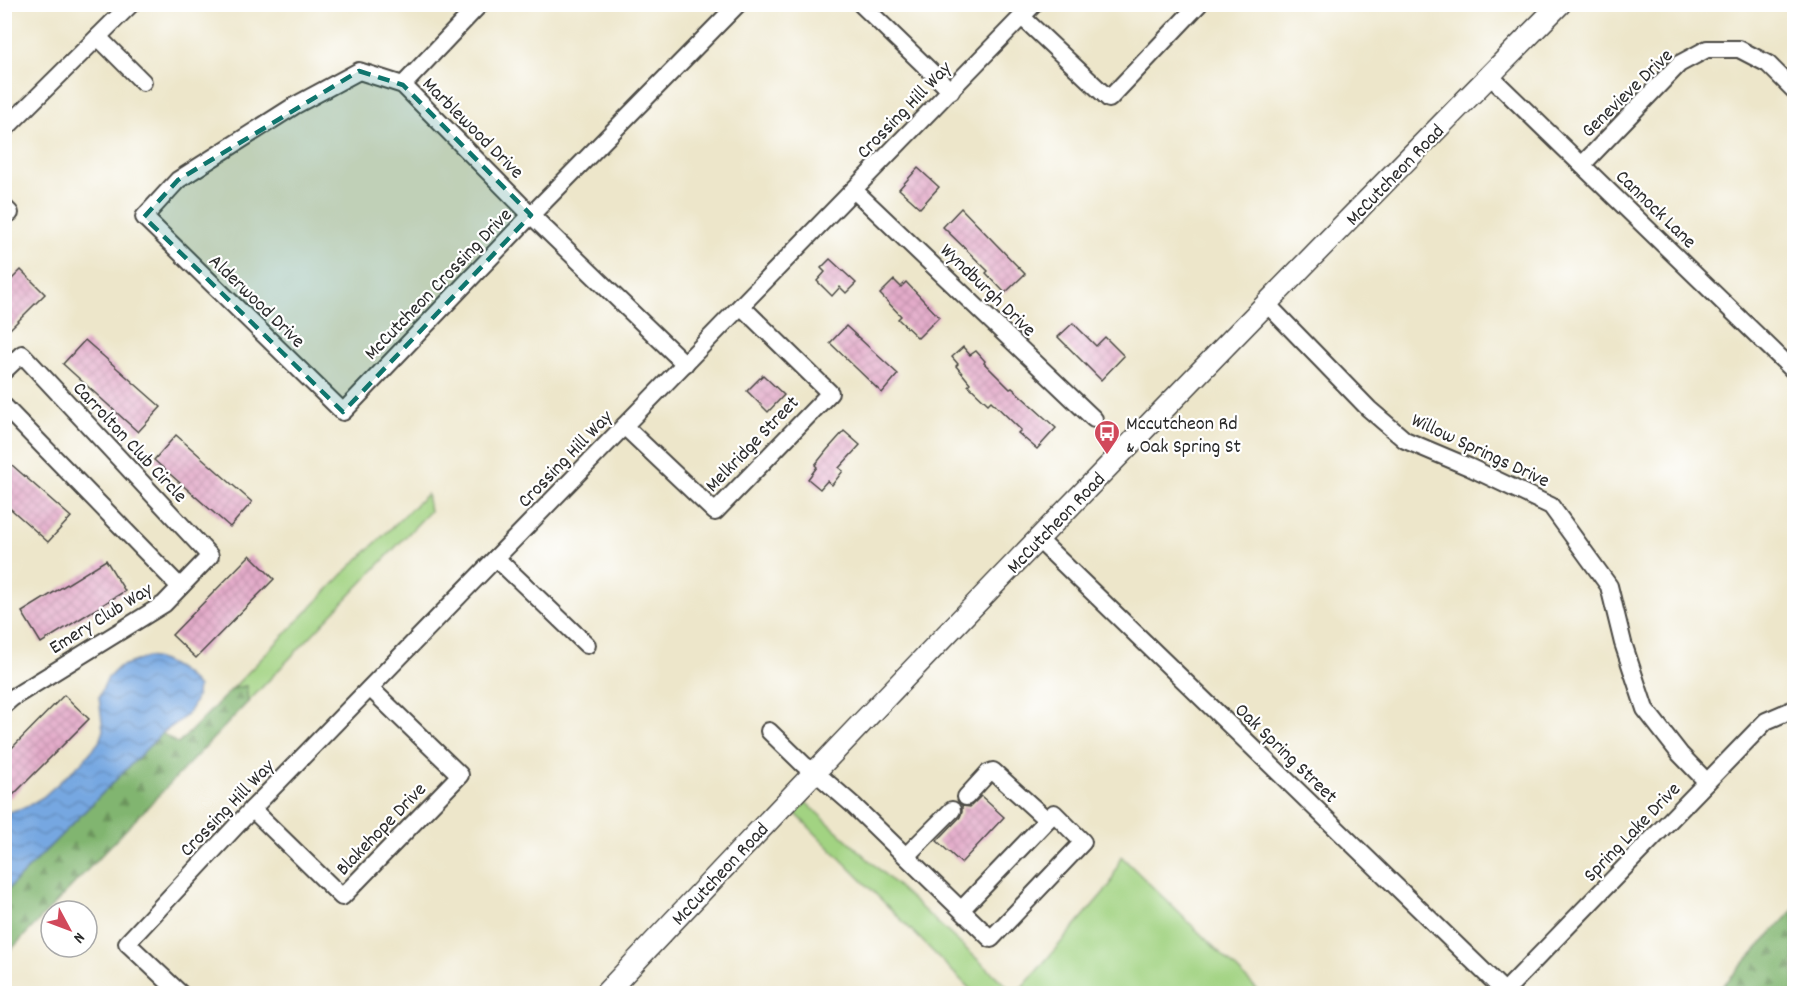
<svg xmlns="http://www.w3.org/2000/svg" width="1799" height="998" viewBox="0 0 1799 998" font-family="Dekko,sans-serif">
<style>
.green{fill:#a2d382;stroke:#667f56;stroke-width:1.5}
.forest{fill:url(#forest-firs);stroke:#56704e;stroke-width:1.5}
.water{fill:url(#water-waves);stroke:#506986;stroke-width:1.5}
.building{fill:url(#building-cross-hatch)}
.lines{fill:none;stroke-linecap:round;stroke-linejoin:round}
.minor-casing{stroke:#484743;stroke-width:20}
.major-casing{stroke:#484743;stroke-width:24}
.minor{stroke:#fff;stroke-width:16}
.major{stroke:#fff;stroke-width:21}
.marked{fill:#0f766e;fill-opacity:0.2;stroke:#0f766e;stroke-width:4.5;stroke-dasharray:12 8;stroke-linejoin:round}
.labels{text-anchor:middle;stroke-width:4.5;stroke-linejoin:round;paint-order:stroke}
.street-label{font-size:20px;fill:#2b2b2b;stroke:#fff}
.poi-label{font-size:20px;fill:#2b2b2b;stroke:#fff;text-anchor:start}
</style>
<defs>
<pattern id="forest-firs" width="22" height="20" patternUnits="userSpaceOnUse" patternTransform="scale(1.5)"><rect width="22" height="20" fill="#81b570"/><path d="M5 1l3.5 6h-7zM16 11l3.5 6h-7z" fill="#6a935c"/></pattern>
<pattern id="water-waves" width="16" height="10" patternUnits="userSpaceOnUse" patternTransform="scale(1.5)"><rect width="16" height="10" fill="#76a7e1"/><path d="M0 5q4-4 8 0t8 0" fill="none" stroke="#6188b7"/></pattern>
<pattern id="building-cross-hatch" width="8" height="8" patternUnits="userSpaceOnUse" patternTransform="scale(1.5)"><rect width="8" height="8" fill="#e3abc9"/><path d="M0 0l8 8M0 8l8-8" fill="none" stroke="#c393ad"/></pattern>
</defs>
<rect width="100%" height="100%" fill="#fff"/>
<filter id="ink" filterUnits="userSpaceOnUse"><feTurbulence type="fractalNoise" baseFrequency=".0167" numOctaves="2"/><feDisplacementMap in="SourceGraphic" scale="12" xChannelSelector="R" yChannelSelector="G"/><feConvolveMatrix kernelMatrix="1 2 1 2 8 2 1 2 1" color-interpolation-filters="sRGB"/></filter>
<filter id="wash" filterUnits="userSpaceOnUse"><feTurbulence type="fractalNoise" baseFrequency=".008" numOctaves="4" result="noise"/><feDisplacementMap in="SourceGraphic" scale="24" xChannelSelector="R" yChannelSelector="G"/><feGaussianBlur stdDeviation="1.35" result="paint"/><feColorMatrix in="noise" values="0 0 0 0 0 0 0 0 0 0 0 0 0 0 0 0 0 1.4 0 .05"/><feComposite in="paint" operator="in"/></filter>
<g filter="url(#wash)">
<rect width="100%" height="100%" fill="#ede6ca"/>
<g class="green">
<polygon points="427,494 430,511 248,702 246,686 232,689 347,570"/>
<polygon points="801,798 1010,989 1022,988 1110,885 1121,856 1261,993 974,993 792,810"/>
</g>
<g class="forest">
<polygon points="246,686 248,702 5,956 5,892 162,733 178,744 232,689"/>
<polygon points="1794,909 1794,993 1718,993 1719,990"/>
</g>
<path class="water" d="M 148,657 C 167,659 186,673 198,687 C 196,711 181,721 162,733 L 5,892 L 5,813 L 26,807 L 43,797 L 83,761 L 99,742 L 103,730 L 99,697 L 107,679 L 119,667 Z"/>
<g id="blocks">
<g class="building">
<polygon points="918,168 939,187 920,208 899,189"/>
<polygon points="961,208 1025,274 1005,293 986,273 988,271 943,227"/>
<polygon points="830,259 856,283 846,293 840,287 832,296 817,281 825,272 821,268"/>
<polygon points="21,270 45,294 4,335 4,287"/>
<polygon points="894,280 901,287 906,282 939,317 918,338 898,319 901,316 880,294"/>
<polygon points="1073,323 1096,346 1105,337 1124,356 1101,380 1058,337"/>
<polygon points="846,326 898,374 882,393 830,343"/>
<polygon points="85,340 161,407 138,432 63,364"/>
<polygon points="963,347 970,355 976,351 985,361 984,363 1010,389 1012,388 1056,428 1037,449 1018,433 1021,430 991,401 988,404 968,385 970,383 956,366 958,364 952,357"/>
<polygon points="763,375 784,395 768,412 747,391"/>
<polygon points="844,431 860,445 839,468 843,471 832,485 827,481 820,489 808,479 817,467 815,465 827,450"/>
<polygon points="176,435 252,502 230,527 154,460"/>
<polygon points="4,458 71,517 48,542 4,503"/>
<polygon points="250,555 274,579 196,658 172,635"/>
<polygon points="106,560 125,591 41,643 22,612"/>
<polygon points="64,695 89,719 10,798 4,793 4,756"/>
<polygon points="981,796 1004,817 961,863 937,841 960,817 962,812 962,806 970,807"/>
</g>
</g>
</g>
<g filter="url(#ink)">
<use href="#blocks" fill-opacity="0" stroke="#484743" stroke-width="1.5"/>
<g class="lines">
<defs>
<g id="minor">
<polyline points="861,4 951,91"/>
<polyline points="1022,17 1109,99 1199,4"/>
<polyline points="98,37 143,82"/>
<polyline points="1490,76 1794,371"/>
<polyline points="403,85 480,4"/>
<polyline points="4,130 131,4"/>
<polyline points="1582,165 1679,64 1707,49 1739,49 1768,64 1794,90"/>
<polyline points="854,190 1094,419"/>
<polyline points="4,207 10,213"/>
<polyline points="1267,304 1369,409 1405,440 1469,467 1551,506 1609,586 1623,643 1645,709 1680,754 1707,782"/>
<polyline points="685,364 531,215 403,85 359,71 294,106 178,180 144,217 343,412 531,215 738,4"/>
<polyline points="4,371 22,354 210,556 164,604 12,698 4,705"/>
<polyline points="4,406 180,587"/>
<polyline points="624,426 715,512 830,393 741,306"/>
<polyline points="1038,539 1507,994"/>
<polyline points="496,558 587,645"/>
<polyline points="769,731 804,765 815,772 853,805 991,939 1083,842 1054,813 961,910"/>
<polyline points="966,797 988,773 993,771 1047,820"/>
<polyline points="252,809 342,897 460,775 370,688"/>
<polyline points="906,856 952,810"/>
<polyline points="1505,991 1766,721 1794,709"/>
<polyline points="181,994 127,943 252,809 1034,4"/>
</g>
<path id="major" d="M 605,994 C 919,659 1238,331 1560,4"/>
</defs>
<use href="#minor" class="minor-casing"/>
<use href="#major" class="major-casing"/>
<use href="#minor" class="minor"/>
<use href="#major" class="major"/>
</g>
</g>
<path class="marked" d="M 359,71 L 403,85 L 531,215 L 343,412 L 144,217 L 178,180 Z"/>
<defs>
<symbol id="bus-pin" viewBox="-11 -11 22 30"><path d="M0 17L-7.5 6A9.5 9.5 0 1 1 7.5 6Z" fill="#d1495b" stroke="#fff"/><path d="M-5-6H5V4H4V6H2V4H-2V6H-4V4H-5ZM-3.5-4V0h7V-4ZM-3.5 1.2v1.5H-2V1.2ZM2 1.2v1.5H3.5V1.2Z" fill="#fff"/></symbol>
</defs>
<g fill-rule="evenodd">
<use href="#bus-pin" x="1092" y="418" width="30" height="40"/>
</g>
<g class="labels">
<g class="street-label">
<text transform="translate(1626 92) rotate(-44)" y="7">Genevieve Drive</text>
<text transform="translate(903 109) rotate(-46)" y="7">Crossing Hill Way</text>
<text transform="translate(474 127) rotate(45)" y="7">Marblewood Drive</text>
<text transform="translate(1394 174) rotate(-46)" y="7">McCutcheon Road</text>
<text transform="translate(1657 208) rotate(44)" y="7">Cannock Lane</text>
<text transform="translate(437 283) rotate(-46)" y="7">McCutcheon Crossing Drive</text>
<text transform="translate(989 289) rotate(44)" y="7">Wyndburgh Drive</text>
<text transform="translate(258 300) rotate(44)" y="7">Alderwood Drive</text>
<text transform="translate(131 441) rotate(47)" y="7">Carrolton Club Circle</text>
<text transform="translate(751 443) rotate(-46)" y="7">Melkridge Street</text>
<text transform="translate(1481 449) rotate(25)" y="7">Willow Springs Drive</text>
<text transform="translate(564 458) rotate(-46)" y="7">Crossing Hill Way</text>
<text transform="translate(1055 522) rotate(-46)" y="7">McCutcheon Road</text>
<text transform="translate(100 617) rotate(-32)" y="7">Emery Club Way</text>
<text transform="translate(1287 752) rotate(44)" y="7">Oak Spring Street</text>
<text transform="translate(226 807) rotate(-46)" y="7">Crossing Hill Way</text>
<text transform="translate(380 828) rotate(-46)" y="7">Blakehope Drive</text>
<text transform="translate(1631 831) rotate(-46)" y="7">Spring Lake Drive</text>
<text transform="translate(719 873) rotate(-47)" y="7">McCutcheon Road</text>
</g>
<g class="poi-label">
<text x="1126" y="429">Mccutcheon Rd<tspan x="1126" dy="23">&amp; Oak Spring St</tspan></text>
</g>
</g>
<rect width="1799" height="998" fill="none" stroke="#fff" stroke-width="24"/>
<g transform="translate(69 929) rotate(131)"><circle r="28" fill="#ffffff" stroke="#aaaaaa" stroke-width="1.5"/>
<path d="M0-4.5L10 22L0 15L-10 22Z" fill="#d1495b"/>
<text y="-9" font-size="16" font-weight="bold" text-anchor="middle" fill="#2b2b2b">N</text>
</g>
</svg>
